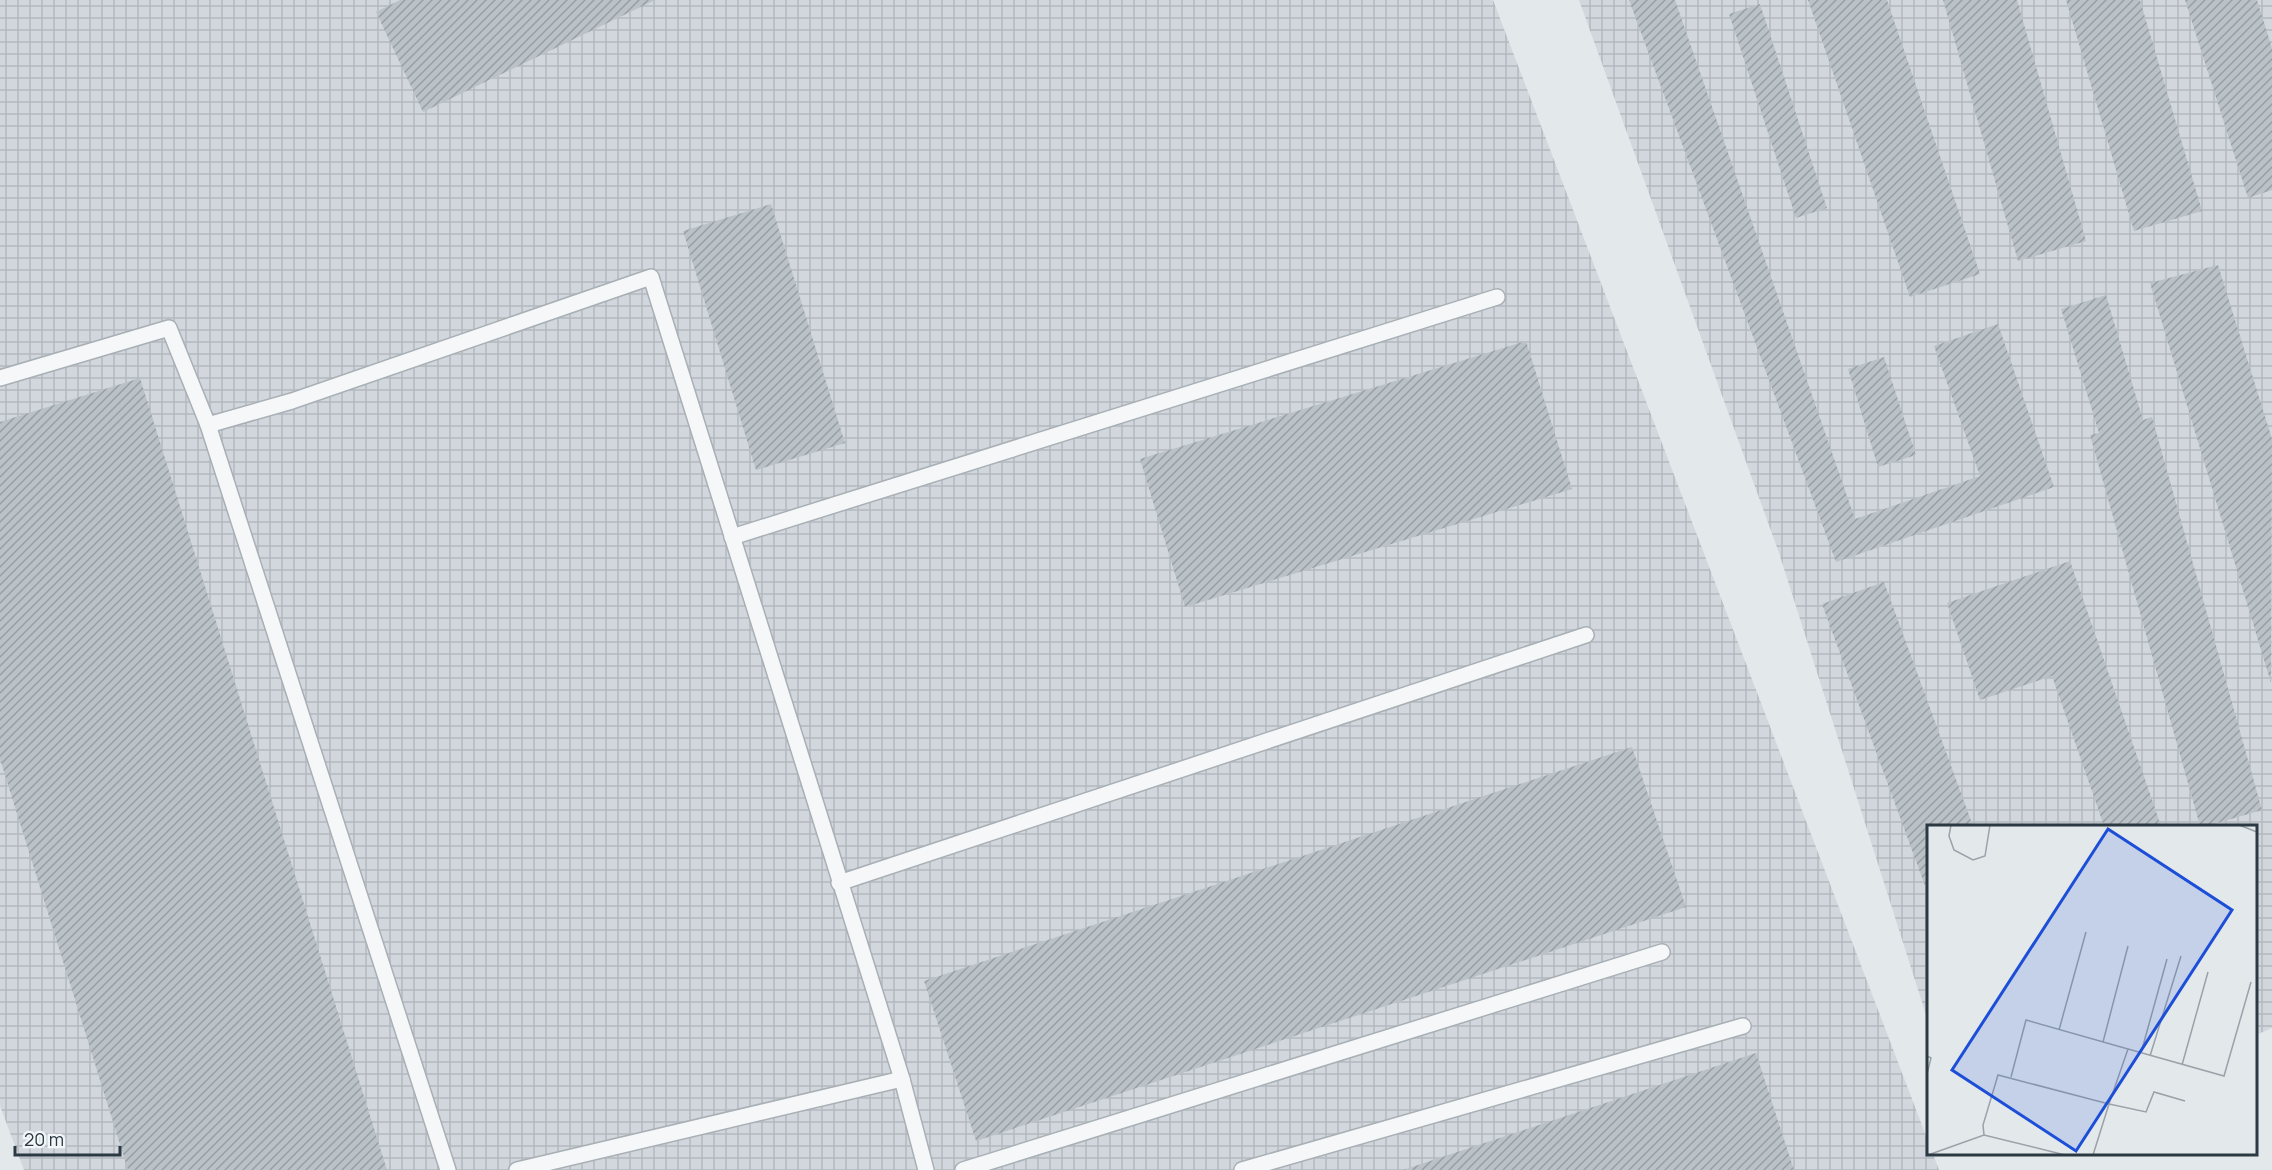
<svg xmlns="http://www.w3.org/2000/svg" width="2272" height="1170" viewBox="0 0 2272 1170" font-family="Manrope,sans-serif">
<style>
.industrial{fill:url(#industrial-grid)}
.building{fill:url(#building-hatch)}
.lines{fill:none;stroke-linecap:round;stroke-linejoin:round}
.lane-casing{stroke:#a8b0b5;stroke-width:18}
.lane{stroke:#f5f7f9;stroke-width:15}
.inset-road{fill:none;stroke:#99a2a8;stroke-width:1.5}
.view{fill:#1d4ed8;fill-opacity:0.15;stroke:#1d4ed8;stroke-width:3}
.inset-edge{fill:none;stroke:#2b3943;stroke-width:3}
</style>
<defs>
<pattern id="industrial-grid" width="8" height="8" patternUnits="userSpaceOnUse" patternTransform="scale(1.5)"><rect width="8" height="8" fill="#d1d7dd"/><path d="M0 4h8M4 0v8" fill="none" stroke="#b4b9bf"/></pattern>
<pattern id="building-hatch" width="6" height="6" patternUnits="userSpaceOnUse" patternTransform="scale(1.5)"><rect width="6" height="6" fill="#bac2c8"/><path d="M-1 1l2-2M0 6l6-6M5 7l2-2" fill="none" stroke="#979fa4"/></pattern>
</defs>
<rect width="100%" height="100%" fill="#e3e8eb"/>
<g class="industrial">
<polygon points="0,0 1493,0 1928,1141 1928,1154 1933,1154 1939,1170 24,1170 0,1106"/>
<polygon points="1579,0 2272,0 2272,1028 2256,1035 2256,826 1928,826 1928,1021 1779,553"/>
</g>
<g class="building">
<polygon points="400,0 655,0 423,112 376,12"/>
<polygon points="1629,0 1675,0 1855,519 1980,476 1934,346 1998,324 2054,487 1836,562"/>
<polygon points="1808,0 1887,0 1980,274 1910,297"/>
<polygon points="1943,0 2017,0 2086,241 2018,261"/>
<polygon points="2066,0 2140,0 2202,211 2134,231"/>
<polygon points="2185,0 2257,0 2272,48 2272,190 2248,198"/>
<polygon points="1760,4 1827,208 1796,218 1729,14"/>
<polygon points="771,204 845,443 756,470 683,231"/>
<polygon points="2218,265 2272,439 2271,683 2150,283"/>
<polygon points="2106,295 2143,420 2152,417 2262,810 2207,826 2200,826 2090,435 2099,433 2061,309"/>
<polygon points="1526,341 1572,489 1185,607 1140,459"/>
<polygon points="1884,357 1916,455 1878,467 1848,369"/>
<polygon points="140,378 387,1170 128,1170 0,759 0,422"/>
<polygon points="2070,561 2161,826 2104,826 2052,676 1980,700 1947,603"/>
<polygon points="1884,582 1973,826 1928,826 1928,894 1822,604"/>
<polygon points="1632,747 1686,907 976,1141 924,981"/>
<polygon points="1756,1053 1794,1170 1403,1170"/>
</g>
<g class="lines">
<defs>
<g id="lane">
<polyline points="0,378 169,328 208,425 448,1170"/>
<polyline points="208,425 292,401 651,277 902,1079 517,1170"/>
<polyline points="732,537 1497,297"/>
<polyline points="839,883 1586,635"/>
<polyline points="902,1079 926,1170"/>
<polyline points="963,1170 1662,952"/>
<polyline points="1242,1170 1743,1026"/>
</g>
</defs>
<use href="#lane" class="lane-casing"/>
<use href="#lane" class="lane"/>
</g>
<g transform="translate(1927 825)">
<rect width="330" height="330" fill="#e3e8eb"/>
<path class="inset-road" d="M 24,0 L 22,11 L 27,25 L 46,35 L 58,31 L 63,0M 312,0 L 330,7M 132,205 L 159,107M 176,217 L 201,121M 201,224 L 297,251 L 324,157M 214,228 L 240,134M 0,231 L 4,233 L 0,249M 223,231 L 254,131M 255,240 L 281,147M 84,252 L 99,195 L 201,224 L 182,279 L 219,287 L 227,267 L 258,276M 57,310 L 56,300 L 71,250 L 182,279 L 166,330M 1,330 L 57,310 L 138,330"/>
<path class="view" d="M 181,4 L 305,85 L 149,326 L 25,245 Z"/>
<rect width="330" height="330" class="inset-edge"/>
</g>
<path d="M15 1146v9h105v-9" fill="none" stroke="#2b3943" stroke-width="3"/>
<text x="24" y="1146" font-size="18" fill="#2b3943" stroke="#f2f6f8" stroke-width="4.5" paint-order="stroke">20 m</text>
</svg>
